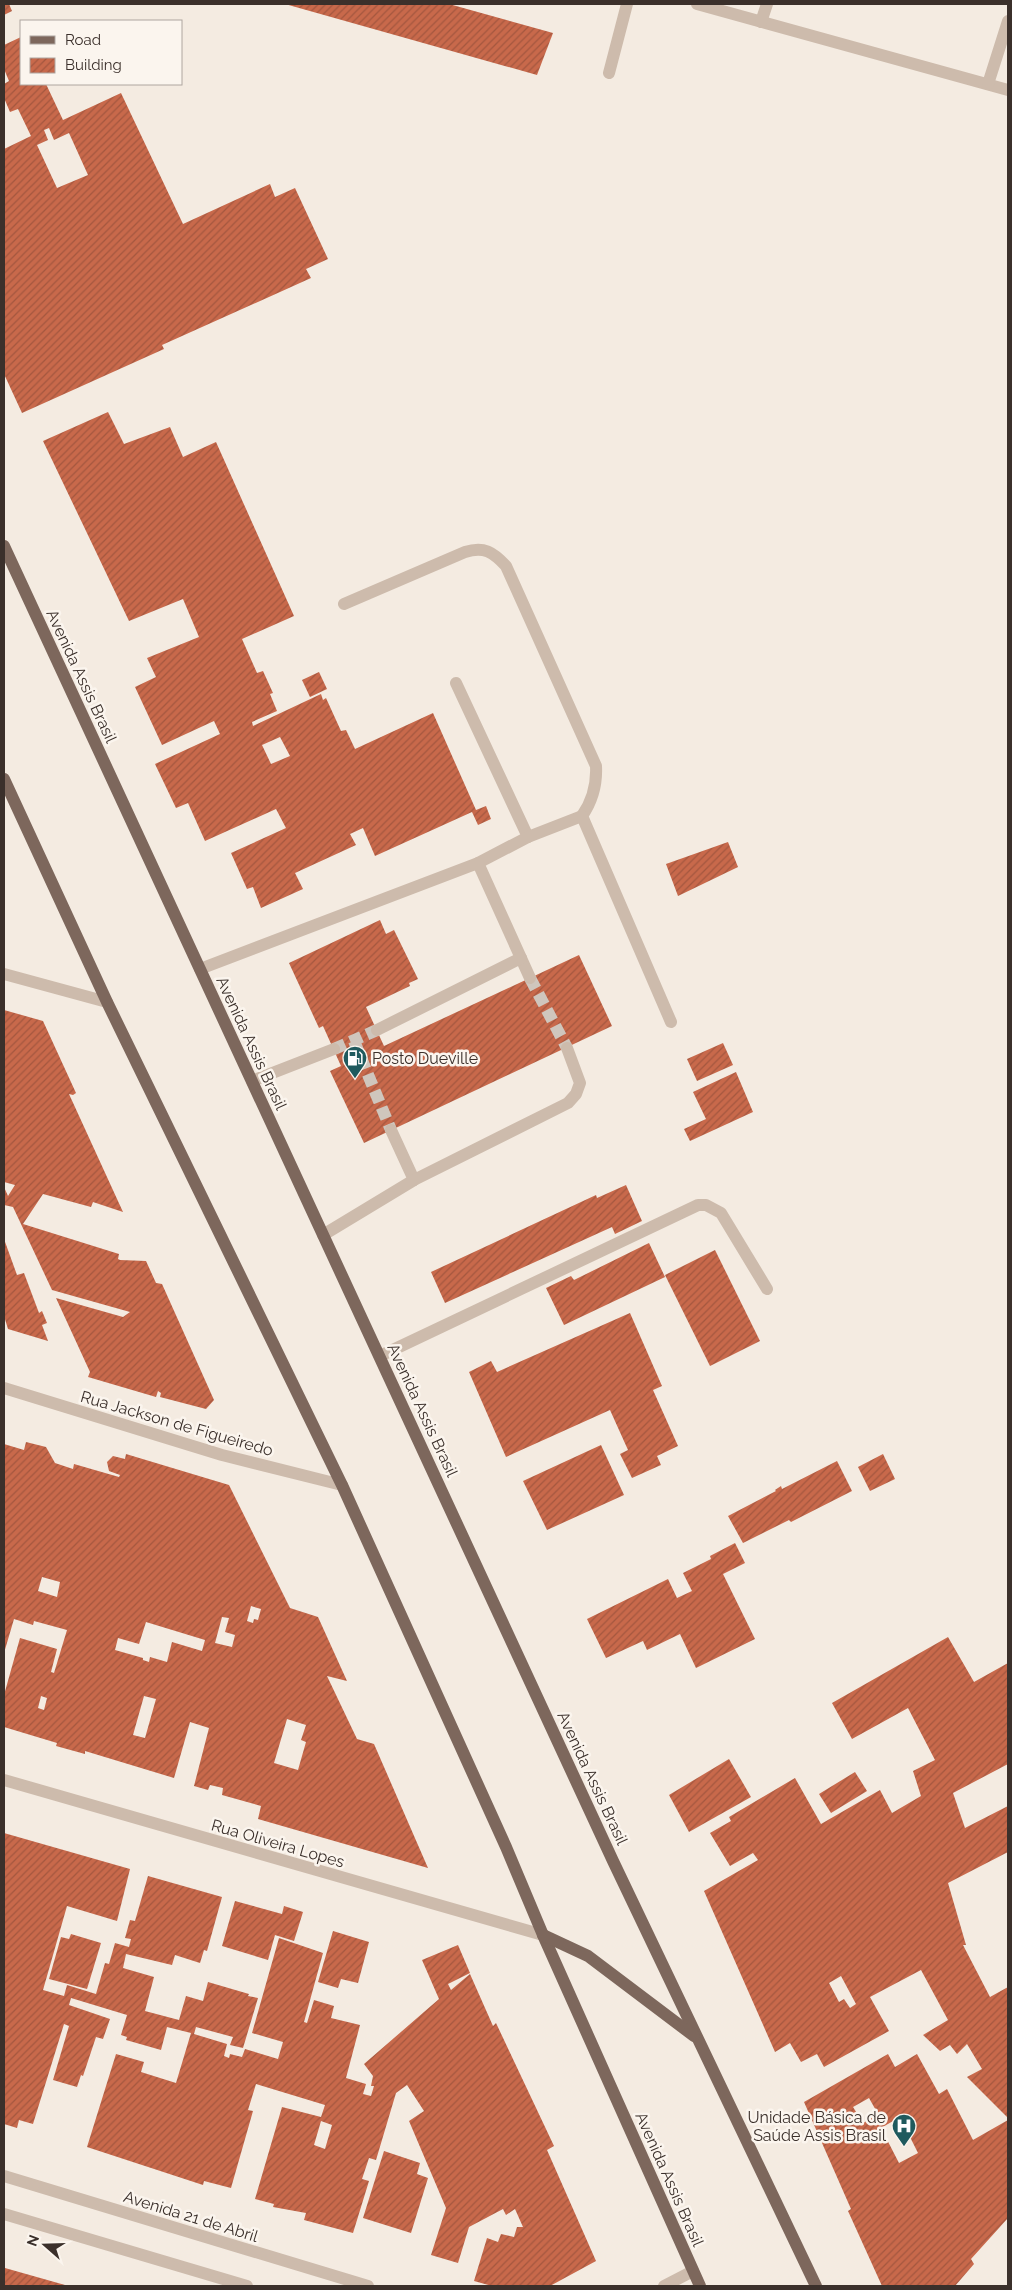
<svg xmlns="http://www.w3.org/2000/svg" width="1012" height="2290" viewBox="0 0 1012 2290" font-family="Raleway,sans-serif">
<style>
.building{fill:url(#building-hatch);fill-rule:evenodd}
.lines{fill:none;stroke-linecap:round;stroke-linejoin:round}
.minor-tunnel{stroke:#cfc6bd;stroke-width:12;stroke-dasharray:12 6;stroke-linecap:butt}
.minor{stroke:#cdbbac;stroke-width:12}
.major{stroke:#7d675c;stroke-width:12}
.labels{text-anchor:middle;stroke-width:5;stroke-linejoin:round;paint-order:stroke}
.street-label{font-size:16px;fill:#3b302b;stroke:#fbf5ee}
.poi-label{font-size:16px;fill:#3b302b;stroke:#fbf5ee;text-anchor:start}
</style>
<defs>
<pattern id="building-hatch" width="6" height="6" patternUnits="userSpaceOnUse" patternTransform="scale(1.25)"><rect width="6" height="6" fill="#c8694b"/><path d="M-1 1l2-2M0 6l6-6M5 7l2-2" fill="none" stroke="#a4573f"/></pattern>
</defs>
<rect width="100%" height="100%" fill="#f4ebe1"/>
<g class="building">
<polygon points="4,4 9,4 12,11 4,15"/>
<polygon points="285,4 449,4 553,33 537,75"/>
<path d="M 21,37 L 21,84 L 46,84 L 63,120 L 121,93 L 183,224 L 270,184 L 275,197 L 295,188 L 328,259 L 306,269 L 311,278 L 162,345 L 164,349 L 22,413 L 4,374 L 4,149 L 31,136 L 18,109 L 10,112 L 4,98 L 4,84 L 9,81 L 4,69 L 4,45 ZM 49,128 L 54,140 L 69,133 L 88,175 L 57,188 L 37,145 L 48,140 L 44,130 Z"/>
<path d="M 108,412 L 124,444 L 170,427 L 183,457 L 216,442 L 294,616 L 242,639 L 257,673 L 263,671 L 273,693 L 270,694 L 277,711 L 252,722 L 253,726 L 321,694 L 323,700 L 326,698 L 341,731 L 346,730 L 355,749 L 433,713 L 476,810 L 486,806 L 491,819 L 478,825 L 472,812 L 375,856 L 363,828 L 350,834 L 356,845 L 295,873 L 303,889 L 261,908 L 253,887 L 247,889 L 231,853 L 286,828 L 276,809 L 205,841 L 188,803 L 176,808 L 155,764 L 220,734 L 214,721 L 162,745 L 135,687 L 156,677 L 147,658 L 199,637 L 183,599 L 129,621 L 43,441 ZM 280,737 L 290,756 L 271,764 L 262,745 Z"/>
<polygon points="319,672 327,689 310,697 302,680"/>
<polygon points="728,842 738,867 678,896 666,864"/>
<polygon points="380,920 386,934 394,930 418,979 409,983 410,986 366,1007 384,1046 579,955 612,1026 364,1143 330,1071 341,1066 323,1026 319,1028 289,963"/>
<polygon points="4,1010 43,1021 76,1093 73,1095 69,1094 123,1212 93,1202 91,1207 43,1194 23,1224 119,1254 118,1259 120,1260 146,1261 156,1283 162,1284 214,1400 206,1409 160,1397 161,1393 158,1391 156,1397 88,1377 90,1372 56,1298 123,1317 130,1312 52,1290 13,1207 4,1205 4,1187 8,1196 15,1185 4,1182"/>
<polygon points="723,1043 733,1065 697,1081 687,1059"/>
<polygon points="736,1072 753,1112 690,1141 684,1129 706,1119 693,1092"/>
<polygon points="626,1185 642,1221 615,1234 612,1227 445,1303 431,1272 596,1195 597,1198"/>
<polygon points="4,1239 17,1275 24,1273 39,1313 42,1311 47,1323 42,1325 48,1341 8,1329 4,1316"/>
<polygon points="649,1243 665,1277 564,1325 546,1288 571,1276 574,1280"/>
<polygon points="715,1250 760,1341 710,1366 665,1275"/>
<polygon points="630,1313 662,1386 653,1390 678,1446 657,1456 661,1465 632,1478 620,1454 628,1450 610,1410 506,1457 469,1372 491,1361 497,1372"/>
<path d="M 26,1442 L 46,1447 L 55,1463 L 73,1469 L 74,1464 L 119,1477 L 120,1475 L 109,1471 L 107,1462 L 113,1456 L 125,1459 L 126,1454 L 229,1485 L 290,1608 L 318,1617 L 347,1681 L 327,1676 L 357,1739 L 374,1744 L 428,1868 L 258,1819 L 261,1806 L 222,1795 L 223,1788 L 210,1785 L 208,1790 L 194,1786 L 209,1728 L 190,1722 L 174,1778 L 85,1751 L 85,1754 L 56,1746 L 57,1743 L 4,1727 L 4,1695 L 20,1638 L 57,1649 L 51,1672 L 54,1673 L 67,1630 L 34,1621 L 33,1625 L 14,1619 L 4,1653 L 4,1444 L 24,1450 ZM 42,1577 L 60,1582 L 57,1597 L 38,1591 ZM 251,1606 L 261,1609 L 258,1620 L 254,1619 L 253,1623 L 247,1621 ZM 222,1617 L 229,1618 L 225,1632 L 235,1635 L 232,1647 L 215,1643 ZM 146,1622 L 205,1640 L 202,1651 L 172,1642 L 167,1662 L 150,1657 L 149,1662 L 143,1660 L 143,1658 L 115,1650 L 118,1638 L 139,1644 ZM 41,1696 L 47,1698 L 44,1710 L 38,1708 ZM 144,1696 L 156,1699 L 145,1738 L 133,1735 ZM 287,1719 L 306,1725 L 301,1740 L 306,1742 L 298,1770 L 274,1763 Z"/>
<polygon points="601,1445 624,1495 547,1530 523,1481"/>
<polygon points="883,1454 895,1479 870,1491 858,1467"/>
<polygon points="837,1461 852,1491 791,1522 789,1520 743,1543 728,1516 776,1491 775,1490 781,1486 782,1489"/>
<polygon points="735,1543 745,1563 723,1574 755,1639 696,1668 680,1634 647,1650 643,1641 606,1658 587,1619 668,1579 677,1598 692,1591 683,1573 711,1559 710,1556"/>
<path d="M 948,1637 L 974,1682 L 1008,1663 L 1008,1764 L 953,1793 L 965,1828 L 1008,1806 L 1008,1852 L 948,1883 L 966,1945 L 963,1945 L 990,1997 L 1008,1987 L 1008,2118 L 967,2077 L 982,2069 L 967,2044 L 957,2054 L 950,2045 L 940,2051 L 923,2035 L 948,2020 L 921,1970 L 870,1997 L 889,2031 L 824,2067 L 817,2054 L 801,2062 L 790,2043 L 775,2052 L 704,1891 L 758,1860 L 753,1853 L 730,1866 L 710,1833 L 731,1821 L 729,1817 L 795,1778 L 821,1824 L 880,1790 L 892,1813 L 921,1796 L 913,1771 L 935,1760 L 908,1708 L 852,1739 L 832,1703 ZM 841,1976 L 856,2004 L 850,2008 L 844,1999 L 839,2002 L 829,1983 Z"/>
<polygon points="729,1759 751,1797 689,1832 669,1795"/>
<polygon points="855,1772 867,1791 831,1813 819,1794"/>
<path d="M 4,1833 L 130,1869 L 117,1921 L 67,1906 L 43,1990 L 64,1996 L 67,1985 L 96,1994 L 105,1963 L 109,1964 L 115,1943 L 129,1947 L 131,1939 L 125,1938 L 130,1920 L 135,1921 L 148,1876 L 222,1897 L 207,1951 L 204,1950 L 200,1963 L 175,1955 L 172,1965 L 126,1954 L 123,1968 L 154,1977 L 145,2011 L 179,2020 L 186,1996 L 203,2001 L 208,1982 L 249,1994 L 248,1996 L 258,1998 L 243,2048 L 230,2045 L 233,2037 L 196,2027 L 194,2034 L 227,2044 L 224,2056 L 229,2058 L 230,2054 L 242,2057 L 245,2049 L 278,2059 L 283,2042 L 252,2033 L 279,1938 L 323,1953 L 304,2022 L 307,2023 L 314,2000 L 334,2006 L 331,2018 L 360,2025 L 346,2078 L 366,2084 L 363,2094 L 371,2096 L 374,2086 L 371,2086 L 373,2076 L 364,2064 L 439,1999 L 422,1960 L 458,1945 L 470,1973 L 448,1984 L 451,1990 L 470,1974 L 493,2026 L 496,2023 L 554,2146 L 547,2150 L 596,2261 L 550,2286 L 492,2286 L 474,2281 L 487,2238 L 498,2242 L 501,2234 L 514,2237 L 517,2227 L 523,2227 L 515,2209 L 506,2215 L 503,2209 L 469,2227 L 458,2263 L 431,2255 L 446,2208 L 409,2121 L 424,2111 L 407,2085 L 396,2093 L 376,2160 L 369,2158 L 362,2179 L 369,2181 L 353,2233 L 304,2220 L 306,2213 L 273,2207 L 274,2204 L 255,2199 L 282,2107 L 321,2117 L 325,2105 L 256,2084 L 248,2110 L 253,2111 L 231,2188 L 204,2181 L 203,2185 L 87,2147 L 116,2054 L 144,2062 L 141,2072 L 176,2083 L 191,2033 L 167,2027 L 161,2050 L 126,2040 L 127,2037 L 121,2035 L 127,2015 L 71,1998 L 69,2005 L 110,2019 L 103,2039 L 96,2037 L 83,2076 L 81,2075 L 77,2087 L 53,2080 L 69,2026 L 64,2024 L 33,2124 L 19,2120 L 17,2128 L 4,2124 ZM 321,2121 L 332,2125 L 325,2149 L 314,2145 Z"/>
<polygon points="235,1901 282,1914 284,1906 303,1912 294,1941 275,1935 268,1960 222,1946"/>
<polygon points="333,1931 369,1942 358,1983 341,1979 338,1988 318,1982"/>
<polygon points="71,1934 101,1943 87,1989 49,1979 61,1937 69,1939"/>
<path d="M 888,2054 L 895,2067 L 917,2054 L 939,2094 L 947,2089 L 973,2140 L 1008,2120 L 1008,2218 L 971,2259 L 974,2264 L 955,2286 L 882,2286 L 848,2211 L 851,2209 L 804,2102 ZM 869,2098 L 878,2114 L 863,2123 L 853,2107 ZM 900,2117 L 918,2153 L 899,2163 L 881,2128 Z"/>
<polygon points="384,2151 420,2163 417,2174 428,2178 411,2233 363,2218"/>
<polygon points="5,2268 65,2285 65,2286 4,2286"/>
</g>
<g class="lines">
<g class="minor-tunnel">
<polyline points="530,978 567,1048"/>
<polyline points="354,1041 391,1130"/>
<polyline points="334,1049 377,1030"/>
</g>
<g class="minor">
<polyline points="697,4 1008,90"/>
<polyline points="761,22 767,4"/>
<polyline points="609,73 627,4"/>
<polyline points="988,84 1008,21"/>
<path d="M 344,604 L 465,552 C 484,546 493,552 506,566 L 596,766 C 597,785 593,800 582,816"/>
<polyline points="456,683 528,837"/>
<polyline points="478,863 528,837 582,816 671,1022"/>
<polyline points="200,969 478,863 530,978"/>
<polyline points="4,974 107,1002"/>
<polyline points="377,1030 521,958"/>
<polyline points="252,1081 334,1049"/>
<polyline points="391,1130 414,1180"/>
<polyline points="323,1235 414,1180 568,1103 576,1094 580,1083 567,1048"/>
<polyline points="380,1356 698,1205 706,1205 721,1213 767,1289"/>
<polyline points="4,1388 222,1455 342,1485"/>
<polyline points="4,1780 543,1935"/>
<polyline points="4,2176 368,2286"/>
<polyline points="4,2214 247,2286"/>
<polyline points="664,2286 693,2271"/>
</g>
<g class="major">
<polyline points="4,546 613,1861 816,2286"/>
<polyline points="4,779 107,1002 342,1485 506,1847 543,1935 700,2286"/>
<polyline points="543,1935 588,1956 694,2036"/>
</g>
</g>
<defs>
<symbol id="fuel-pin" viewBox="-11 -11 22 30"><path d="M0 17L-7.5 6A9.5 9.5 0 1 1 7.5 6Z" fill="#1f5a5e" stroke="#fbf5ee"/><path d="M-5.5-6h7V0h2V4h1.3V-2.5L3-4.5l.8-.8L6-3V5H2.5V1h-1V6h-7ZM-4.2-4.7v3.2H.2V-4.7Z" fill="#fff"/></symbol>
<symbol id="hospital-pin" viewBox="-11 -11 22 30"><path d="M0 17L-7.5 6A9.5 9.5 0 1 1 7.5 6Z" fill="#1f5a5e" stroke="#fbf5ee"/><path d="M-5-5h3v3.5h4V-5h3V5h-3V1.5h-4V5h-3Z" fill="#fff"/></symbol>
</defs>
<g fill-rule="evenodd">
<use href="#fuel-pin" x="341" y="1044" width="28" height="38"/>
<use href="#hospital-pin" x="890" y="2112" width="28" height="38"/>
</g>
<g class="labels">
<g class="street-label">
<text transform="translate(82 676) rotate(65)" y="6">Avenida Assis Brasil</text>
<text transform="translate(252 1043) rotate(65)" y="6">Avenida Assis Brasil</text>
<text transform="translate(423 1410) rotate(65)" y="6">Avenida Assis Brasil</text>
<text transform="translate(177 1423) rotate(16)" y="6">Rua Jackson de Figueiredo</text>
<text transform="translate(593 1778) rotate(65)" y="6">Avenida Assis Brasil</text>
<text transform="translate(278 1843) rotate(16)" y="6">Rua Oliveira Lopes</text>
<text transform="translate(670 2179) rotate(66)" y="6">Avenida Assis Brasil</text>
<text transform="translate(191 2216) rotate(17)" y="6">Avenida 21 de Abril</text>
</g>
<g class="poi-label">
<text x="372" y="1064">Posto Dueville</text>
<text x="886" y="2123" text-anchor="end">Unidade Básica de<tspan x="886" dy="18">Saúde Assis Brasil</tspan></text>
</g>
</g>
<rect width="1012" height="2290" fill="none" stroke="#3b302b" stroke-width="10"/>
<rect x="20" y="20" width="162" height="65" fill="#fbf5ee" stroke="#aea6a0"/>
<rect x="30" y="36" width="25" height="8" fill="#7d675c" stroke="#aea6a0"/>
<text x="65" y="45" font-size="15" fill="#3b302b">Road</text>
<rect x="30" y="58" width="25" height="15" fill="url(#building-hatch)" stroke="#aea6a0"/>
<text x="65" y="70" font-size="15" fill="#3b302b">Building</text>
<g transform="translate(45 2245) rotate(290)" stroke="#fbf5ee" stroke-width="4" paint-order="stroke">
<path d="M0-4L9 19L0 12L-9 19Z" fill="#3b302b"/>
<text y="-8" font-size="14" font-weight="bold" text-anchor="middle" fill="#3b302b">N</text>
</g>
</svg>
